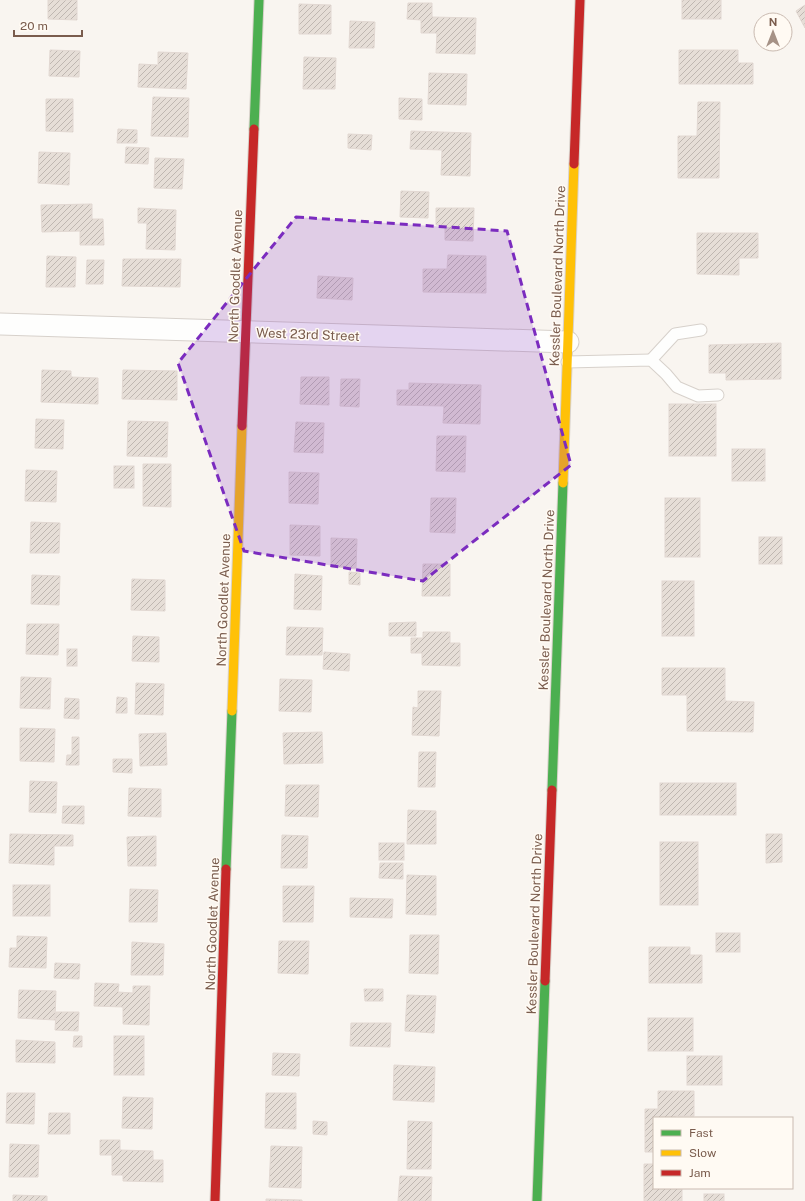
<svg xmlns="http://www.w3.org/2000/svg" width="805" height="1201" viewBox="0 0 805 1201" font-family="'Public Sans',sans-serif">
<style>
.building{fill:url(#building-hatch);stroke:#e2d8d2}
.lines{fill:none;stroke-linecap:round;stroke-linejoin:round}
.lane-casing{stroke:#d7d1cb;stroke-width:13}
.street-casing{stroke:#d7d1cb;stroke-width:23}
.fast-casing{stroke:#d9d2cb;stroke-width:11}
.slow-casing{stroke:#d9d2cb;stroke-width:11}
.jam-casing{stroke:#d9d2cb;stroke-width:11}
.lane{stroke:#fefefd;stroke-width:11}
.street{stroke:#fefefd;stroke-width:21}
.fast{stroke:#4caf50;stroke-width:9}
.slow{stroke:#ffc107;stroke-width:9}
.jam{stroke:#c62828;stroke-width:9}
.marked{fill:#7b2cbf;fill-opacity:0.2;stroke:#7b2cbf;stroke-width:3;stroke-dasharray:8 5;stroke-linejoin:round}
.labels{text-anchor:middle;stroke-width:3;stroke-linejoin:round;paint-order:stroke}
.street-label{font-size:13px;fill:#7a5c4d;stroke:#fffaf3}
</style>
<defs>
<pattern id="building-hatch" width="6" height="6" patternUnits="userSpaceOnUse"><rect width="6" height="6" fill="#e6ded7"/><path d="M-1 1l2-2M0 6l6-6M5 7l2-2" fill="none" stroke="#bfb7b1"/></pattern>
</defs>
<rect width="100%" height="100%" fill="#f9f5f0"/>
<g class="building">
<polygon points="48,0 77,0 77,20 48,19"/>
<rect x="682" y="0" width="39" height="19"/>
<polygon points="408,3 432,3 432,17 476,18 475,54 436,53 437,33 421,33 421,20 407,19"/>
<polygon points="299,4 331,5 331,34 299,34"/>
<polygon points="805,5 805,28 796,11"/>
<polygon points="350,21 375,22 374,48 349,48"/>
<polygon points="50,50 80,51 79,77 49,76"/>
<polygon points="679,50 738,50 738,63 753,63 753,84 679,84"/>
<polygon points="158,52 188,53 186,89 138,87 139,64 158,65"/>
<polygon points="304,57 336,58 335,89 303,89"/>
<polygon points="429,73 467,74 466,105 428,104"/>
<polygon points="153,97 189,98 188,137 151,136"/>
<polygon points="399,98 422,99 422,120 399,119"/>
<polygon points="46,99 73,99 73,132 46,131"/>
<polygon points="698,102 720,102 719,178 678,178 678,136 697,136"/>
<polygon points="118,129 137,130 137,143 117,143"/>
<polygon points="411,131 471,133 470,176 441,175 442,150 410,149"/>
<polygon points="348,134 372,135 371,150 348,148"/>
<polygon points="126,147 149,148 148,164 125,163"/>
<polygon points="39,152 70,153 69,185 38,183"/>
<polygon points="155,158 184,159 182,189 154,188"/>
<polygon points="401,191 429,192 428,218 400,217"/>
<polygon points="92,204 92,219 103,219 104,245 80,245 80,231 42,232 41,205"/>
<polygon points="138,208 176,210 175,250 146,249 147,223 138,223"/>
<polygon points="436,208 474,208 473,241 445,240 445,225 436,225"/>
<polygon points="697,233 758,233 758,258 739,258 739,275 697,274"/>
<polygon points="448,255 486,256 486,293 423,292 423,269 447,269"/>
<polygon points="47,256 76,257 75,287 46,287"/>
<polygon points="123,259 181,259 180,287 122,286"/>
<polygon points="87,260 104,260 103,284 86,284"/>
<polygon points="318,276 353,278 352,300 317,298"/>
<polygon points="781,343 781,379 726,380 726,373 709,373 709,345"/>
<polygon points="42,370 71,371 71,377 98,378 98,404 41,402"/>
<polygon points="123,370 177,371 177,400 122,399"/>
<polygon points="301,377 329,377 329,405 300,404"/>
<polygon points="341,379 360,379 359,407 340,406"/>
<polygon points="409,383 481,385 480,424 443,423 444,406 397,405 397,390 409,390"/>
<rect x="669" y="404" width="47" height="52"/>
<polygon points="36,419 64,420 63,449 35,448"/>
<polygon points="128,421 168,422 167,457 127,456"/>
<polygon points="296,422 324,423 323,453 294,452"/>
<polygon points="437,436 466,436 465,472 436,471"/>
<rect x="732" y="449" width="33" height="32"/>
<polygon points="143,464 171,464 171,507 143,506"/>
<rect x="114" y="466" width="20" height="22"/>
<polygon points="26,470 57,471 56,502 25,501"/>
<polygon points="289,472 319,473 318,504 289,503"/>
<polygon points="431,498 456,498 455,533 430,532"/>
<rect x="665" y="498" width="35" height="59"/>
<polygon points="31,522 60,523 59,553 30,553"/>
<polygon points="290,525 320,526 320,556 290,555"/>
<rect x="759" y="537" width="23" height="27"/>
<polygon points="331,538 357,539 356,568 331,567"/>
<polygon points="423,564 450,564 450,596 422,596"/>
<polygon points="349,572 360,573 360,585 349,584"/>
<polygon points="295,574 322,576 321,610 294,609"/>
<polygon points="32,575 60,576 59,605 31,604"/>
<polygon points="132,579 165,580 165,611 131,610"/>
<rect x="662" y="581" width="32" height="55"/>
<polygon points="416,622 416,636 389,636 389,623"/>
<polygon points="27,624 59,624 58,655 26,654"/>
<polygon points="287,627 323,628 322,655 286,655"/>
<polygon points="423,632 450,632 450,643 460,643 460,666 422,665 422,653 411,653 411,638 423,638"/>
<polygon points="133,636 159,637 159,662 132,661"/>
<rect x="67" y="649" width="10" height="17"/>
<polygon points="324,652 350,654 349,671 323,669"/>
<polygon points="662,668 725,668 725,701 754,702 753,732 687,731 687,695 662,695"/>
<polygon points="21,677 51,678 50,709 20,708"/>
<polygon points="280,679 312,680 311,712 279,711"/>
<polygon points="136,683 164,684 163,715 135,714"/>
<polygon points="418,691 441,691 439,736 412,735 413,707 418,708"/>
<polygon points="117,697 127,698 127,713 116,713"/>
<polygon points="65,698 79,699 79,719 64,718"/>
<polygon points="20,728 55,729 54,762 20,761"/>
<polygon points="322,732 323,763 284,764 283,733"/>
<polygon points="166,733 167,765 140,766 139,734"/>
<polygon points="72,737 79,737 79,765 66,765 67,755 72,755"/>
<polygon points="419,752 436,752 435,787 418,787"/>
<polygon points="113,759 132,759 132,773 113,772"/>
<polygon points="30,781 57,782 56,813 29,812"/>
<rect x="660" y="783" width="76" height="32"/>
<polygon points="286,785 319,785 318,817 285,816"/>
<polygon points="129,788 161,789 161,817 128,816"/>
<polygon points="63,806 84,806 84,824 62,823"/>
<polygon points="408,810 436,811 436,844 407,844"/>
<polygon points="10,834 73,835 73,846 54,846 54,865 9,863"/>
<polygon points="766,834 782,834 782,862 766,863"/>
<polygon points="282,835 308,836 307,868 281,868"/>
<polygon points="156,836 156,866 128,866 127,837"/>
<rect x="660" y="842" width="38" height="63"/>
<rect x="379" y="843" width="25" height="17"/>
<polygon points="380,863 403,863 403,879 379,878"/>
<polygon points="407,875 436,876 436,915 406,914"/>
<rect x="13" y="885" width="37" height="31"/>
<polygon points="283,886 314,886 313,922 283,922"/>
<polygon points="130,889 158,890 157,922 129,922"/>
<polygon points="350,898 393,899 392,918 350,917"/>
<rect x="716" y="933" width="24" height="19"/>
<polygon points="410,935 439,935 438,974 409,973"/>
<polygon points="17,936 47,937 46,968 9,967 10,948 17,948"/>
<polygon points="279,941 309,941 308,974 278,973"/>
<polygon points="132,942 164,944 163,975 131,975"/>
<polygon points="649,947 690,947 690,955 702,955 702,983 649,983"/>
<polygon points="55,963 80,964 79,979 54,978"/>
<polygon points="95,983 119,984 118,992 133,993 133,986 150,986 149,1025 123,1024 123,1007 94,1006"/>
<polygon points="364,989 383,989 383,1001 365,1001"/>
<polygon points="19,990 56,991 55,1020 18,1018"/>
<polygon points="407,995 436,996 434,1033 405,1031"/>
<polygon points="56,1012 79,1012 78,1031 55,1030"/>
<rect x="648" y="1018" width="45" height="33"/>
<polygon points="351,1023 391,1023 390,1047 350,1046"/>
<polygon points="74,1036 82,1036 82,1047 73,1047"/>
<rect x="114" y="1036" width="30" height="39"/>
<polygon points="16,1040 55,1042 55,1063 16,1062"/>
<polygon points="273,1053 300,1054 299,1076 272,1075"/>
<rect x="687" y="1056" width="35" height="29"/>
<polygon points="394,1065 435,1067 434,1102 393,1100"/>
<polygon points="658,1091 694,1091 694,1116 675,1116 675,1118 654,1118 654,1152 645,1152 645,1109 658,1109"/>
<polygon points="7,1093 35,1093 34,1124 6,1123"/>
<polygon points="266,1093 296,1093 296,1129 265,1128"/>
<polygon points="123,1097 153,1098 152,1129 122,1128"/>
<polygon points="49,1113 70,1113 70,1134 48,1134"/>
<polygon points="313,1121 327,1122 327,1135 313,1134"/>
<polygon points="408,1121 432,1122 431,1169 407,1169"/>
<polygon points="100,1140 120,1140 120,1150 153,1151 153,1160 163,1160 163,1182 123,1181 123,1175 112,1175 112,1155 100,1155"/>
<polygon points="10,1144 39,1145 38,1177 9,1177"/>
<polygon points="271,1146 302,1147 301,1188 269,1187"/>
<polygon points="644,1164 654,1164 654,1188 682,1188 682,1201 644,1201"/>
<polygon points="400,1176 432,1177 431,1201 398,1201"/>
<rect x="704" y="1194" width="20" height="7"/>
<polygon points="13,1195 47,1196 47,1201 13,1201"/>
<polygon points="266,1199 302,1200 302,1201 266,1201"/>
</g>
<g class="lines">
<defs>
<g id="lane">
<polyline points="651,360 675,334 701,330"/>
<polyline points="567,362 651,360 666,374 677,387 698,396 718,395"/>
</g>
<polyline id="street" points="0,324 568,342"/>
<g id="fast">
<polyline points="254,129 259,0"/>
<polyline points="552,790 563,483"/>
<polyline points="226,869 232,711"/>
<polyline points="537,1201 545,981"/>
</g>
<g id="slow">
<polyline points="563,483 574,164"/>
<polyline points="232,711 242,426"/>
</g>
<g id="jam">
<polyline points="574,164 580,0"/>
<polyline points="242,426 254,129"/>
<polyline points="545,981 552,790"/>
<polyline points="215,1201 226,869"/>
</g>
</defs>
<use href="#lane" class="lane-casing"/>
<use href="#street" class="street-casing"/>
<use href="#fast" class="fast-casing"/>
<use href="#slow" class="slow-casing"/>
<use href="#jam" class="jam-casing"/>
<use href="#lane" class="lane"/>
<use href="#street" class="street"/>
<use href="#fast" class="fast"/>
<use href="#slow" class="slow"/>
<use href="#jam" class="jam"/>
</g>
<path class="marked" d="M 296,217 L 507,231 L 571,465 L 423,581 L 244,551 L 178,363 Z"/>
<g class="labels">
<g class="street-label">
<text transform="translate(235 276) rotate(-88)" y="5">North Goodlet Avenue</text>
<text transform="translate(557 276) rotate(-88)" y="5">Kessler Boulevard North Drive</text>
<text transform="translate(308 334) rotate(2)" y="5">West 23rd Street</text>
<text transform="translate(223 600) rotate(-88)" y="5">North Goodlet Avenue</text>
<text transform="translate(546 600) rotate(-88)" y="5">Kessler Boulevard North Drive</text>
<text transform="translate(212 924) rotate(-88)" y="5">North Goodlet Avenue</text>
<text transform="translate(534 924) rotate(-88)" y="5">Kessler Boulevard North Drive</text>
</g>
</g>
<rect x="653" y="1117" width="140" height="72" fill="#fffaf3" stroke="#cabbb1"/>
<rect x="661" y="1130" width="20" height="6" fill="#4caf50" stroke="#cabbb1"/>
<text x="689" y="1137" font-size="12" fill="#7a5c4d">Fast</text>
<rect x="661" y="1150" width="20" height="6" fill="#ffc107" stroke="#cabbb1"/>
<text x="689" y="1157" font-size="12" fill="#7a5c4d">Slow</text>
<rect x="661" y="1170" width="20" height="6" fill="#c62828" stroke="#cabbb1"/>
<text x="689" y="1177" font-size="12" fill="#7a5c4d">Jam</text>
<g transform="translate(773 32)"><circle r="19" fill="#fffaf3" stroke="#cabbb1"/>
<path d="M0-3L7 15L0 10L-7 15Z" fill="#a69286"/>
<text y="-6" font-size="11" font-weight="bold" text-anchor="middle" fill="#7a5c4d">N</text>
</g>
<path d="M14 30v6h68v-6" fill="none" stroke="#7a5c4d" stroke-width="2"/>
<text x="20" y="30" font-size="12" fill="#7a5c4d" stroke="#fffaf3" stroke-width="3" paint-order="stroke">20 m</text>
</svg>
